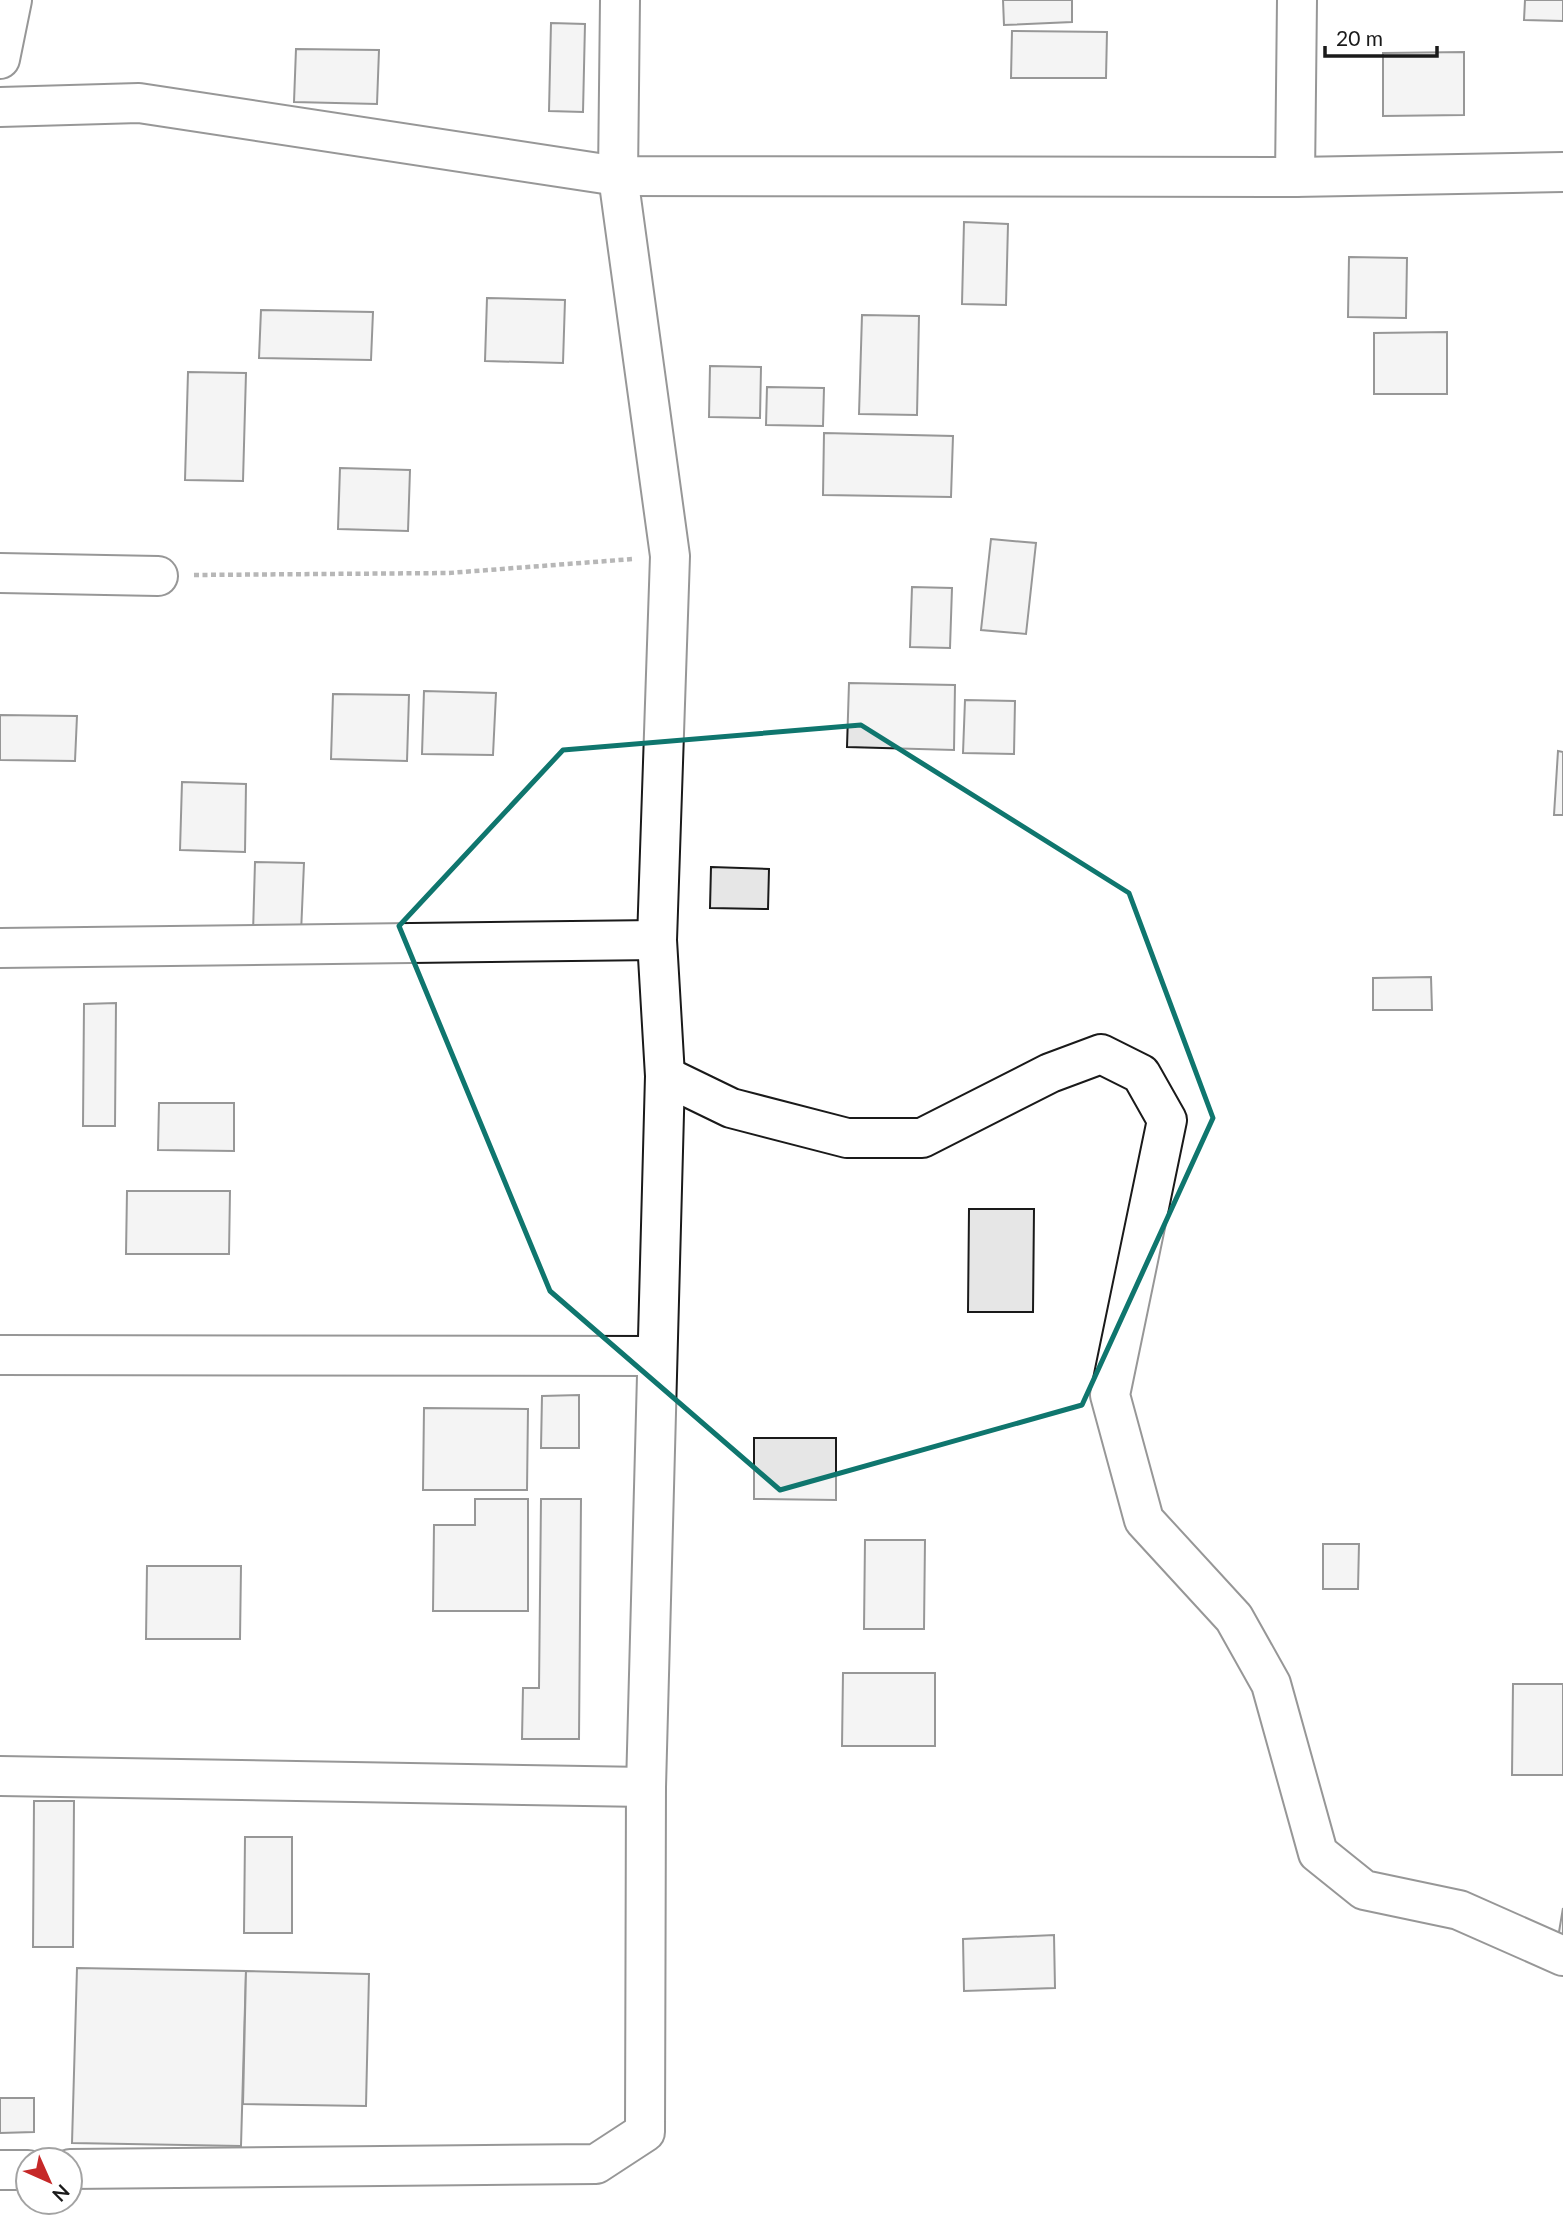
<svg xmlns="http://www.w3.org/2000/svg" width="1563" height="2230" viewBox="0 0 1563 2230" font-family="Lato,sans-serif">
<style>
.building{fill:#e6e6e6;stroke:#1a1a1a;stroke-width:2}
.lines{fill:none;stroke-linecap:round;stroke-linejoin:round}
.minor-casing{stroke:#1a1a1a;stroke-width:42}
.path{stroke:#5f5f5f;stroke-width:4.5;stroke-dasharray:5 3.5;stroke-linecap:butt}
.minor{stroke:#fff;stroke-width:38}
.marked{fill:none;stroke:#0f766e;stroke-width:5;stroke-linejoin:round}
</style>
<rect width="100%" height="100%" fill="#fff"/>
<g class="building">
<polygon points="1003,0 1072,0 1072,22 1004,25"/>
<polygon points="1525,0 1563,0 1563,21 1524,20"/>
<polygon points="551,23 585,24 583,112 549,111"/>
<polygon points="1012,31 1107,32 1106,78 1011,78"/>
<polygon points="296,49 379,50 377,104 294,102"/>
<polygon points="1464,52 1464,115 1383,116 1383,53"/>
<polygon points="964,222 1008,224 1006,305 962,304"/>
<polygon points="1349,257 1407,258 1406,318 1348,317"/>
<polygon points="487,298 565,300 563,363 485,361"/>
<polygon points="261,310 373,312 371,360 259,358"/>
<polygon points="862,315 919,316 917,415 859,414"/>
<polygon points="1447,332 1447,394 1374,394 1374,333"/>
<polygon points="710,366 761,367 760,418 709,417"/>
<polygon points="188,372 246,373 243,481 185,480"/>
<polygon points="767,387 824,388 823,426 766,425"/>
<polygon points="824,433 953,436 951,497 823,495"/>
<polygon points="340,468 410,470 408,531 338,529"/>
<polygon points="991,539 1036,543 1026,634 981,630"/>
<polygon points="912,587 952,588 950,648 910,647"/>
<polygon points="849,683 955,685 954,750 847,747"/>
<polygon points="424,691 496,693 493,755 422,754"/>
<polygon points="333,694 409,695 407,761 331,759"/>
<polygon points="965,700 1015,701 1014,754 963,753"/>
<polygon points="0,715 77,716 75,761 0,760"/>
<polygon points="1558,751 1563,752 1563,815 1554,815"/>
<polygon points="182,782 246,784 245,852 180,850"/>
<polygon points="255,862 304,863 301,933 253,933"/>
<polygon points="711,867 769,869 768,909 710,908"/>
<polygon points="1431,977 1432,1010 1373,1010 1373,978"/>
<polygon points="116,1003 115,1126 83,1126 84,1004"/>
<polygon points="159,1103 234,1103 234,1151 158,1150"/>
<polygon points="127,1191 230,1191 229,1254 126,1254"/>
<polygon points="969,1209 1034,1209 1033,1312 968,1312"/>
<polygon points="579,1395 579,1448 541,1448 542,1396"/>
<polygon points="424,1408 528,1409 527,1490 423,1490"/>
<polygon points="754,1438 836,1438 836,1500 754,1499"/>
<polygon points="475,1499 528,1499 528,1611 433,1611 434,1525 475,1525"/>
<polygon points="541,1499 581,1499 579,1739 522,1739 523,1688 539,1688"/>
<polygon points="865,1540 925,1540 924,1629 864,1629"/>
<polygon points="1323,1544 1359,1544 1358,1589 1323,1589"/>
<polygon points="147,1566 241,1566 240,1639 146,1639"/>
<polygon points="843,1673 935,1673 935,1746 842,1746"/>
<polygon points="1513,1684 1563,1684 1563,1775 1512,1775"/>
<polygon points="34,1801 74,1801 73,1947 33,1947"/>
<polygon points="245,1837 292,1837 292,1933 244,1933"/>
<polygon points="1563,1908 1563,1951 1556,1950"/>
<polygon points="1054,1935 1055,1988 964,1991 963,1939"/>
<polygon points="77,1968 246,1971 241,2146 72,2143"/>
<polygon points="246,1971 369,1974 366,2106 243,2104"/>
<polygon points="0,2098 34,2098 34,2132 0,2133"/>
</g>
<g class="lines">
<defs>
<g id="minor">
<polyline points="0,59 12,0"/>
<polyline points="0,107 139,103 618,176 1295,177 1563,172"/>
<polyline points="1295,177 1297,0"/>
<polyline points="0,573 158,576"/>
<polyline points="0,948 657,940"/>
<polyline points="665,1076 731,1108 847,1138 922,1138 1050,1073 1101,1054 1141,1074 1167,1120 1110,1395 1144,1520 1234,1618 1271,1684 1318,1853 1364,1890 1459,1910 1563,1956"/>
<polyline points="0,1355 657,1356"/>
<polyline points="0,1776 646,1787"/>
<polyline points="70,2169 596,2164 645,2132 646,1787 665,1076 657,940 670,556 618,176 620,0"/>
<polyline points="0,2170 28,2170"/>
</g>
</defs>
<use href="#minor" class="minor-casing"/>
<polyline class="path" points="194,575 449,573 633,559"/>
<use href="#minor" class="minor"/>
</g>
<path d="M0 0H1563V2230H0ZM 861,725 L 1129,893 L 1213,1118 L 1082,1405 L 780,1490 L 550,1291 L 399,926 L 563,750 Z" fill="#fff" fill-opacity=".55" fill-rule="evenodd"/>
<path class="marked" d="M 861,725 L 1129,893 L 1213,1118 L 1082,1405 L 780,1490 L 550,1291 L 399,926 L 563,750 Z"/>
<g transform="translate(49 2181) rotate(135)"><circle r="33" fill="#ffffff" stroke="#a3a3a3" stroke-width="2"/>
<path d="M0-5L12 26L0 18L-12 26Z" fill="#c62828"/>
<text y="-10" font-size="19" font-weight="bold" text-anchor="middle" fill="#1a1a1a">N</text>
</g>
<path d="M1325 46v10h112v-10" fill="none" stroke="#1a1a1a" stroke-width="3.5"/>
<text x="1336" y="46" font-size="21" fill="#1a1a1a" stroke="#ffffff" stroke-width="5" paint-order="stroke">20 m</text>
</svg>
